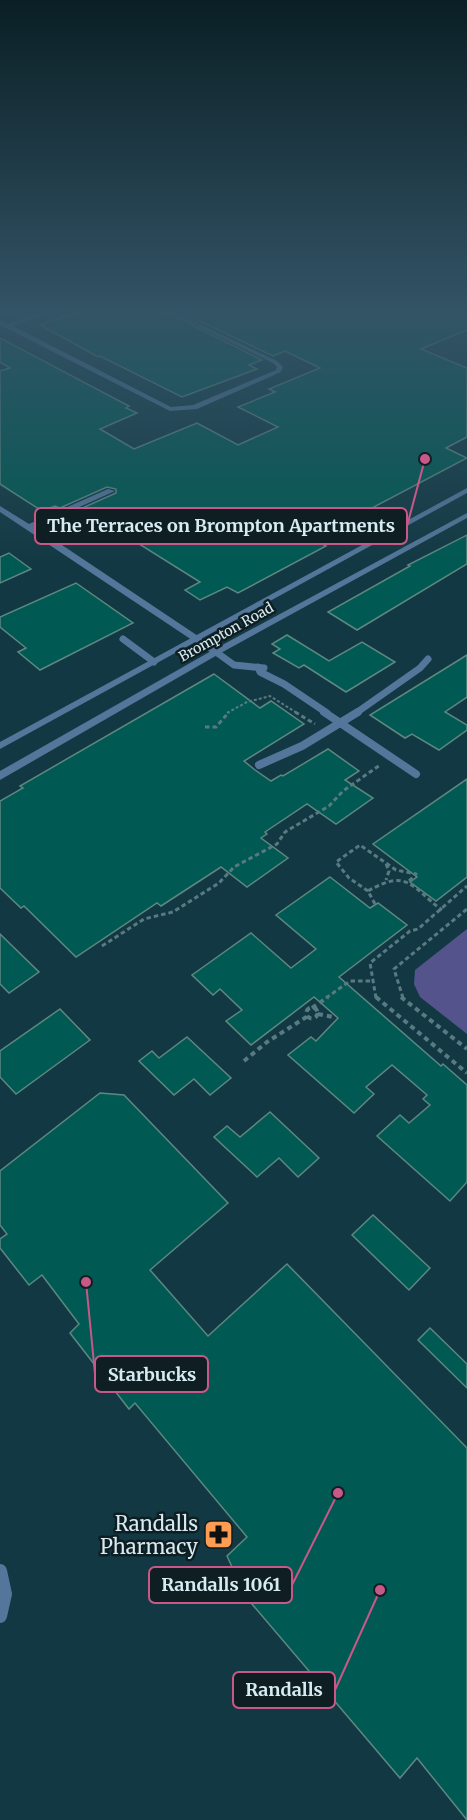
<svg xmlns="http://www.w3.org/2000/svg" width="467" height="1820" viewBox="0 0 467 1820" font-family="Merriweather,serif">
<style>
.water{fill:#54538c}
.building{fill:#005952;stroke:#5e8782;stroke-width:1.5}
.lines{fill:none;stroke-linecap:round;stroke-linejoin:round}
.path-far2{stroke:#597a82;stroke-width:2;stroke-dasharray:3 2;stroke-linecap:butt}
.path-far1{stroke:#597a82;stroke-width:3;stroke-dasharray:4.5 3;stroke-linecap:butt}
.path{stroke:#597a82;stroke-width:4;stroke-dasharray:5 4;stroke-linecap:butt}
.service-far2{stroke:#54769a;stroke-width:7}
.service-far1{stroke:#54769a;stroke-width:8}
.service{stroke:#54769a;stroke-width:14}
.minor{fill:#54769a;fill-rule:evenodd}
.tertiary{fill:#54769a;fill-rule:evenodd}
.labels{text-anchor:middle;stroke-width:5;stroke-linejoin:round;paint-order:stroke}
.far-street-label{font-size:14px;fill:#d7ecf2;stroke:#0e1e22}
.near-poi-label{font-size:20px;fill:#d7ecf2;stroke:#0e1e22;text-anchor:end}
.leader{fill:none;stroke:#c85888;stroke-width:2}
.callout-dot{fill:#c85888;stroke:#0e1e22;stroke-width:2}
.callout{fill:#0e1e22;stroke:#c85888;stroke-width:2}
.callout-label{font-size:18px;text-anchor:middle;font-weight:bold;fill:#d7ecf2}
</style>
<rect width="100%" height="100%" fill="#123943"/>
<polygon class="water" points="467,929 467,1034 420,997 414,984 415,970"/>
<g class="building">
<polygon points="81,311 163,311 262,360 249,365 257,369 182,397 100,356 98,357 40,325"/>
<polygon points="179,311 467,311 467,330 421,349 467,368 467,437 446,448 467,458 313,539 326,546 238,593 227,587 200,600 185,590 200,582 117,530 103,537 87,528 90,526 69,514 116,493 116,489 107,487 60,508 55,506 42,511 0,484 0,371 10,368 0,362 0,338 129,406 126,408 137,413 100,429 134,449 197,423 238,445 278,427 238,407 275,392 269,389 320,368 285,351 273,356"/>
<polygon points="467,535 467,564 357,630 328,612 410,566 408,565"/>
<polygon points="9,553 31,569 0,583 0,557"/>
<polygon points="76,583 133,623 40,670 18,652 26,648 0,627 0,617"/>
<polygon points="287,635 329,661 362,642 395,662 346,692 304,665 299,668 273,653 280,649 272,644"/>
<polygon points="467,655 467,697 445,712 467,725 467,730 439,750 412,734 405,738 370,715"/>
<polygon points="214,674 260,708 271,701 304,724 244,761 255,770 271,781 281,775 283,776 328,749 359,771 345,780 373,798 336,824 307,804 265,832 267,834 261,838 288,858 247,887 221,867 161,906 157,903 76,957 24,906 21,908 0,888 0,801 23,788 20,786"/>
<polygon points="467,779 467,877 436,901 410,882 417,877 373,844"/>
<polygon points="330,877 370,908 378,903 407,925 339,977 441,1066 443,1064 467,1085 467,1182 450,1201 377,1136 400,1115 409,1123 430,1105 423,1099 427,1095 392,1065 366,1087 374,1094 354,1113 288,1055 311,1037 316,1041 338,1018 314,997 251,1045 226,1021 242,1010 220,989 213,995 192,975 251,933 291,968 316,949 276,915"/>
<polygon points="0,934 39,972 9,993 0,984"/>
<polygon points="60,1009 90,1040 16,1094 0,1077 0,1051"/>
<polygon points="187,1037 231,1078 210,1095 194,1079 174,1095 139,1061 152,1051 159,1058"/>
<polygon points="100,1093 124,1095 228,1203 150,1270 208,1336 287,1264 467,1448 467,1820 417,1758 400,1778 246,1597 227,1556 247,1537 135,1403 129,1409 70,1333 79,1324 42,1275 29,1285 0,1248 0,1239 7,1234 0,1225 0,1171"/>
<polygon points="270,1112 319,1158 298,1177 279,1158 257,1177 214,1137 227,1126 240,1137"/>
<polygon points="373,1215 430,1268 409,1290 352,1235"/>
<polygon points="430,1328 467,1364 467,1388 418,1340"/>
</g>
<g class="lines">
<polyline class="path-far2" points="227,713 247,702 270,696 297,713"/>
<g class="path-far1">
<polyline points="295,712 315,724"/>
<polyline points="205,727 216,727 229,712"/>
<polyline points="386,864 389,871 386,880"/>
<polyline points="368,891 349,878 336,862 360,845 396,870 416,874 408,882"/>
<path d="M 375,904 L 368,891 C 408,868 411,887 442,910"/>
<polyline points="102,946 144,919 173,912 219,883 234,867 277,844 285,832 329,806 343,791 380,765"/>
<polyline points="326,998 350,981 372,981"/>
<polyline points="376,998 370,963 410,931 418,929 467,886"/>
<polyline points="403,998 394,969 467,909"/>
</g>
<g class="path">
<polyline points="376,997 467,1073"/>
<polyline points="401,997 467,1049"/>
<circle cx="312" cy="1013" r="5.5"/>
<polyline points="312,1008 328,997"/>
<polyline points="318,1014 333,1017"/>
<polyline points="244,1061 267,1042 308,1016"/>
</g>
<g class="service-far2">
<polyline points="123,639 154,662"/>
<polyline points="216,652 234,665 264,668"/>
<polyline points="258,667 260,672 284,684 327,713"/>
<polyline points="356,713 420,668 428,659"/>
</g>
<g class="service-far1">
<polyline points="324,712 416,774"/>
<polyline points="259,765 302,746 358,712"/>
</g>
<polyline class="service" points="0,1571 5,1594 0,1616"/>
<g class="minor">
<polygon points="43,311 53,311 13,326 171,407 193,405 276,370 277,367 273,363 165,311 173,311 277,361 283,367 281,372 197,409 170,411 0,325 0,320 8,324"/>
<polygon points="108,489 115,491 35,527 219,650 219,654 213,654 0,512 0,506 29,524"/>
</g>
<g class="tertiary">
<polygon points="467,488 467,493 0,749 0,742"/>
<polygon points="467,513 467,518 219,654 0,780 0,771 213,650"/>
</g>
</g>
<linearGradient id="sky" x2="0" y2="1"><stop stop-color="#0a1f25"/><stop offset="0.55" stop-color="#335466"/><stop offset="1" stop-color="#335466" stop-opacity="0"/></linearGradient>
<rect width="467" height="566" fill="url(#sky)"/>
<defs>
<symbol id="pharmacy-square" viewBox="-11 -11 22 22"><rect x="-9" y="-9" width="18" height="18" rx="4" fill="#fc9d53" stroke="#0e1e22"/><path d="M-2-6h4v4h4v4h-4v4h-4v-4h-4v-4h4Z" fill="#111"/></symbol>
</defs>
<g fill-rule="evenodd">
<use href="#pharmacy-square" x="202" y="1518" width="33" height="33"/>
</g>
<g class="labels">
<g class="far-street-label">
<text transform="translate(226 632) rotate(-29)" y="5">Brompton Road</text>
</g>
<g class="near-poi-label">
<text x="198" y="1531">Randalls<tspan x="198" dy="23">Pharmacy</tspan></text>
</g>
</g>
<path class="leader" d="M425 459L407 526M86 1282L95 1374M338 1493L292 1585M380 1590L335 1690"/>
<g class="callout-dot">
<circle cx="425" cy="459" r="6"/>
<circle cx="86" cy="1282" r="6"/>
<circle cx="338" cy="1493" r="6"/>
<circle cx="380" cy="1590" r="6"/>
</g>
<g class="callout">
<rect x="35" y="508" width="372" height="36" rx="6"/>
<rect x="95" y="1356" width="113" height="36" rx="6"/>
<rect x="149" y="1567" width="143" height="36" rx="6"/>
<rect x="233" y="1672" width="102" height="36" rx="6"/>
</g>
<g class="callout-label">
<text x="221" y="532">The Terraces on Brompton Apartments</text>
<text x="152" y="1381">Starbucks</text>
<text x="221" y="1591">Randalls 1061</text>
<text x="284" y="1696">Randalls</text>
</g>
</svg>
